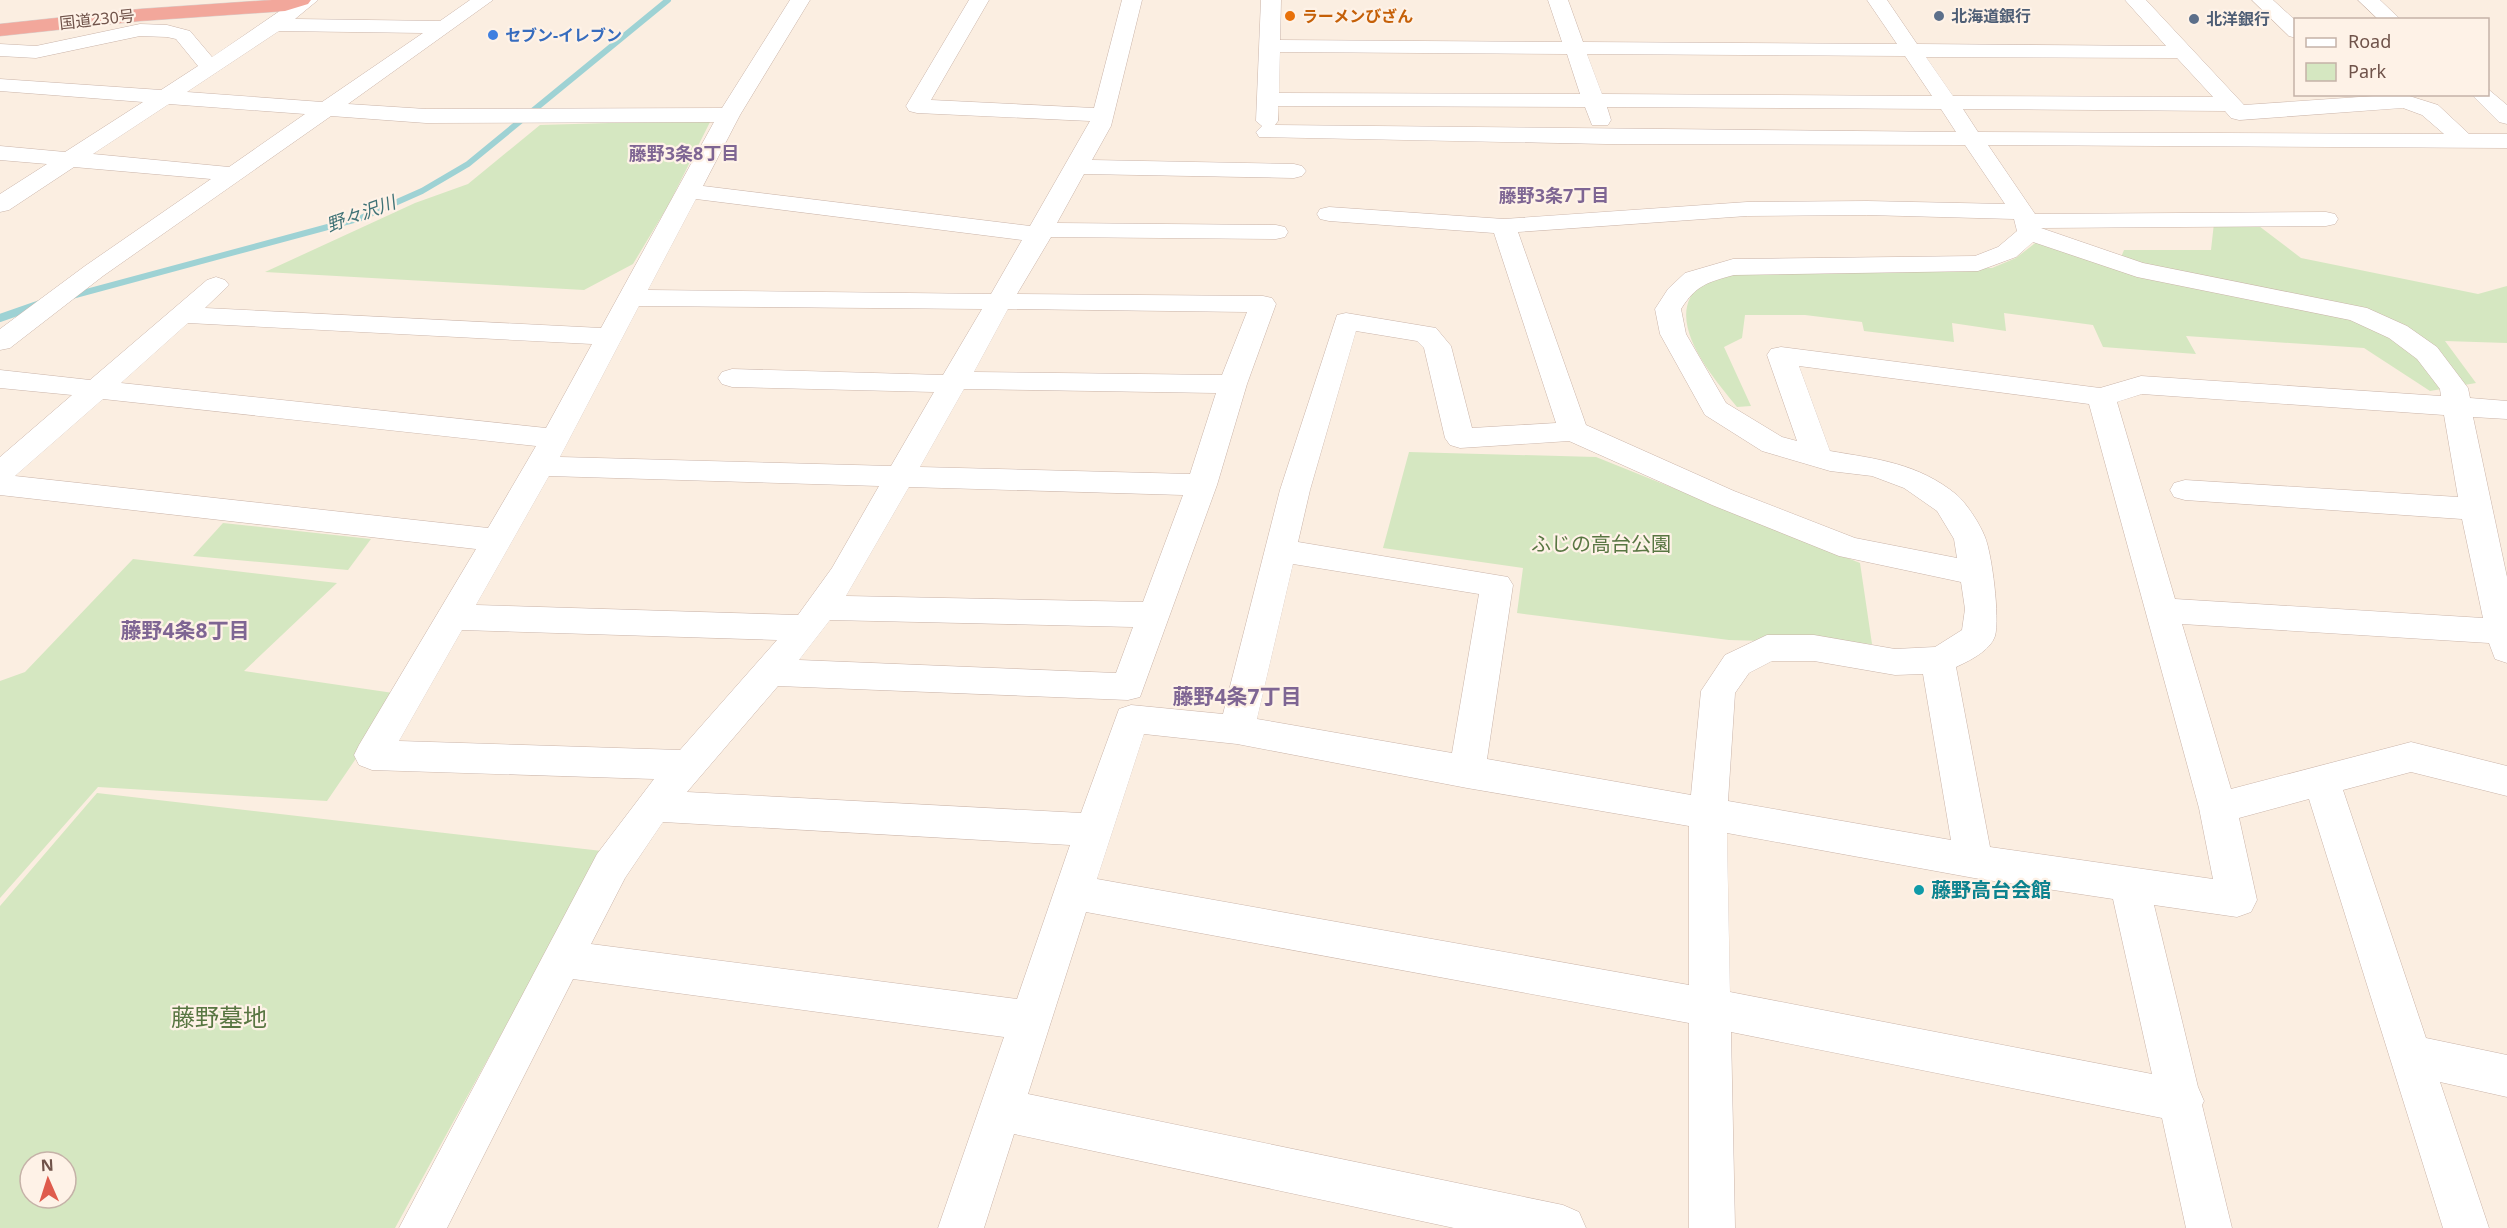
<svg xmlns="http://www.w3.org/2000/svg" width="2507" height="1228" viewBox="0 0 2507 1228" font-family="'Noto Sans','Noto Sans JP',sans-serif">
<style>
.green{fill:#d5e7c1;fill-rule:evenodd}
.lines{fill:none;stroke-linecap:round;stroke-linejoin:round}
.stream-far1{stroke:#9ed2d4;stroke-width:6}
.stream{stroke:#9ed2d4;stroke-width:8}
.minor-casing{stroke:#cab4a9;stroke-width:1}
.highway-casing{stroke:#d7cfcc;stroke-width:1}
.minor{fill:#fff;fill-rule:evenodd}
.highway{fill:#f2a79b;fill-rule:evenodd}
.food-dot{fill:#e8710a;stroke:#fef2e7;stroke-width:2}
.service-dot{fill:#5c6f8a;stroke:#fef2e7;stroke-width:2}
.shop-dot{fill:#3f7fe0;stroke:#fef2e7;stroke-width:2}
.culture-dot{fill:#0f9aa8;stroke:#fef2e7;stroke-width:2}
.labels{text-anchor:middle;stroke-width:4.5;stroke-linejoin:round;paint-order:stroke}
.far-food-label{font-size:16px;font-weight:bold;fill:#c56008;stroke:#fef2e7;text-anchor:start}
.far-service-label{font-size:16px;font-weight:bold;fill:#4e5e75;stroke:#fef2e7;text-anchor:start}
.far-street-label{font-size:16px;fill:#70534a;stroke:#fef2e7}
.far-shop-label{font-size:16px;font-weight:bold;fill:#366cbe;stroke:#fef2e7;text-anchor:start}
.far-neighbourhood-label{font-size:18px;font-weight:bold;fill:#7e6593;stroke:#fef2e7}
.far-water-label{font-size:18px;font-style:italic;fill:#3f7276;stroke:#fef2e7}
.park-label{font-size:20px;fill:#587642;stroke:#fef2e7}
.culture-label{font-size:20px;font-weight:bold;fill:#0d838f;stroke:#fef2e7;text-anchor:start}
.neighbourhood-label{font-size:21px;font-weight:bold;fill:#7e6593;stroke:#fef2e7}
.near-park-label{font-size:24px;fill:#587642;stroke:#fef2e7}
</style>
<rect width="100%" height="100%" fill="#fbeee1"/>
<g class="green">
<polygon points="711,120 669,204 633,264 584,290 265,272 415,203 468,184 540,125"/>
<path d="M 2214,223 L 2255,223 L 2301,258 L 2478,294 L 2507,286 L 2507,343 L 2445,341 L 2476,383 L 2430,391 L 2364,348 L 2186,336 L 2196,354 L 2103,347 L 2093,325 L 2004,313 L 2006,331 L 1952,323 L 1954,342 L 1864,331 L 1862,322 L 1805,315 L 1745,315 L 1742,338 L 1724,347 L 1751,406 L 1737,407 C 1713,377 1657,315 1705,281 C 1712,276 1727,275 1736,272 L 1992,268 L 2016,258 L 2039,240 L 2117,267 L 2124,250 L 2211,250 Z"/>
<polygon points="1409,452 1596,457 1860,563 1872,644 1729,640 1517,613 1523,568 1383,548"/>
<polygon points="223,523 371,539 348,570 193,556"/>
<polygon points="133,559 337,583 244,671 400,694 327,801 98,787 0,898 0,681 25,672"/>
<path d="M 97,793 L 602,851 L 395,1228 L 0,1228 L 0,906 ZM 30,1162 L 66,1162 L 66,1198 L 30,1198 Z"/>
</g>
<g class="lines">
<polyline class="stream-far1" points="68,297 361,218 422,191 468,164 668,0"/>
<polyline class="stream" points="0,318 40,304"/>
<defs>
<g id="minor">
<path d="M 296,0 L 318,0 L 295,19 L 440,21 L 470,0 L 493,0 L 348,104 L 426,109 L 722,108 L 790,0 L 810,0 L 740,115 L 703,186 L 1030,226 L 1090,121 L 917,113 L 909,111 L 906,106 L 969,0 L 989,0 L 931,100 L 1094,108 L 1122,0 L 1142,0 L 1111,126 L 1092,160 L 1294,164 L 1302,166 L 1306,171 L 1302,176 L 1294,178 L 1084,174 L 1057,223 L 1276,225 L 1285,227 L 1288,232 L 1285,237 L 1276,239 L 1051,237 L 1017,294 L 1263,296 L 1272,298 L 1276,304 L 1247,384 L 1217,485 L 1140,697 L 1128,700 L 778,686 L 687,792 L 1081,813 L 1119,709 L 1131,705 L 1223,714 L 1280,490 L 1337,315 L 1346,313 L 1436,328 L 1451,346 L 1472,428 L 1556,423 L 1494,233 L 1329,221 L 1320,219 L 1317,214 L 1320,209 L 1329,207 L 1504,219 L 1747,202 L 1867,201 L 2005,204 L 1965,145 L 1606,144 L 1259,137 L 1256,132 L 1262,126 L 1256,121 L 1261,0 L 1281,0 L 1280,40 L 1562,42 L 1548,0 L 1568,0 L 1583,42 L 1897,44 L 1867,0 L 1887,0 L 1917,44 L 2166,46 L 2125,0 L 2146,0 L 2244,105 L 2403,94 L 2438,105 L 2469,134 L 2507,134 L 2507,148 L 1988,145 L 2035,214 L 2326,212 L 2335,214 L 2338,219 L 2335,224 L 2326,226 L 2041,228 L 2143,263 L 2367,308 L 2407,326 L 2437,347 L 2468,388 L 2470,398 L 2507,401 L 2507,419 L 2473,417 L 2507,577 L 2507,663 L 2495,659 L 2489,643 L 2182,624 L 2231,789 L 2411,742 L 2507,766 L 2507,796 L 2411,772 L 2343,790 L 2426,1038 L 2507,1055 L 2507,1097 L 2440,1082 L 2489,1228 L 2443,1228 L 2309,799 L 2239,818 L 2257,900 L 2251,912 L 2237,917 L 2154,905 L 2198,1087 L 2204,1101 L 2202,1105 L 2232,1228 L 2186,1228 L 2162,1118 L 1731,1032 L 1735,1228 L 1689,1228 L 1689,1023 L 1086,912 L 1028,1094 L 1563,1205 L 1579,1212 L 1586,1228 L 1454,1228 L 1014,1134 L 984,1228 L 938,1228 L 1004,1037 L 573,979 L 447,1228 L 399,1228 L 597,854 L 654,779 L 372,770 L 359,765 L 354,755 L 359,745 L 476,549 L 0,495 L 0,457 L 72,395 L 0,388 L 0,370 L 90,380 L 207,280 L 216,277 L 225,280 L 229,285 L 205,308 L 601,328 L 714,122 L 426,123 L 331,116 L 103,276 L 10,348 L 0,350 L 0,329 L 85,266 L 211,179 L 74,167 L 9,210 L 0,212 L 0,194 L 47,164 L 0,160 L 0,146 L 65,152 L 143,102 L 0,91 L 0,79 L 161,90 L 198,66 L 176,39 L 167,37 L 140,36 L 36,58 L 0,56 L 0,44 L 36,46 L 140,24 L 167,25 L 190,31 L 212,57 ZM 279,31 L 423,33 L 322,102 L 187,92 ZM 1280,52 L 1567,54 L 1580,94 L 1279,93 ZM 1587,54 L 1905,56 L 1932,96 L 1602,94 ZM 1926,57 L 2177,58 L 2213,97 L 1953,96 ZM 169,104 L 305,114 L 229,167 L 93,154 ZM 1278,106 L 1585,107 L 1592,125 L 1608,125 L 1611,120 L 1607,107 L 1941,109 L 1956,132 L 1275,125 L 1278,121 ZM 2403,108 L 2422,115 L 2444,134 L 1978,132 L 1963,109 L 2225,111 L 2231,118 L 2239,120 ZM 696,199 L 1022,240 L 991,294 L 648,290 ZM 1867,215 L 2014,219 L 2017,231 L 1998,247 L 1975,256 L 1733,259 L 1685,273 L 1668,289 L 1655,309 L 1660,334 L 1705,415 L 1762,451 L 1830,471 L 1872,476 L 1904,488 L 1937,511 L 1954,539 L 1957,558 L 1855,538 L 1734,491 L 1586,425 L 1518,232 L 1747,216 ZM 2033,242 L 2137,277 L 2350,320 L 2389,338 L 2417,359 L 2440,389 L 2441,396 L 2141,376 L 2100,388 L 1781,347 L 1771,349 L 1767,355 L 1797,441 L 1782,437 L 1726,403 L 1686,334 L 1681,309 C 1696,285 1708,282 1734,275 L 1978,271 L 2016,257 ZM 639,306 L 982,309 L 943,375 L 732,369 L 722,372 L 718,378 L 722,384 L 732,387 L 934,392 L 891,466 L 560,457 ZM 1008,309 L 1247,312 L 1222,375 L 974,372 ZM 188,323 L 592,344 L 546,428 L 121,383 ZM 1356,331 L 1417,341 L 1424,348 L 1445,438 L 1450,445 L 1460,448 L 1569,441 L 1712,505 L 1839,556 L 1961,582 L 1965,609 L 1962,630 L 1935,647 L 1895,649 L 1814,635 L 1767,635 L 1725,655 L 1701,691 L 1691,795 L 1487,759 L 1513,585 L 1508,577 L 1298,542 L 1310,490 ZM 1799,366 L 2089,404 L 2199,808 L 2213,879 L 1990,847 L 1956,667 C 1969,661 1990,651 1995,636 C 2000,618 1992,554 1985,537 C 1980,524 1967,504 1957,495 C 1918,463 1877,459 1830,451 ZM 964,389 L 1216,393 L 1190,474 L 920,467 ZM 2142,394 L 2444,415 L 2458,497 L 2185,480 L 2174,483 L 2170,490 L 2174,497 L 2185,500 L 2462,519 L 2483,618 L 2175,599 L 2117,402 ZM 103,399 L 536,446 L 488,528 L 15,476 ZM 549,476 L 879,486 L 832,568 L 798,615 L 476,605 ZM 909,487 L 1183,495 L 1143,602 L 846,596 ZM 1293,564 L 1479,594 L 1452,753 L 1257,719 ZM 830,620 L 1133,627 L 1116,673 L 799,660 ZM 462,630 L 777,640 L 680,750 L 399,741 ZM 1772,661 L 1814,661 L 1895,675 L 1923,674 L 1951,840 L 1728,801 L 1735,693 L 1749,673 ZM 1144,734 L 1237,744 L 1467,788 L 1689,826 L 1689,985 L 1097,879 ZM 663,822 L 1070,845 L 1017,999 L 591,944 L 625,878 ZM 1727,833 L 1974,878 L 2113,899 L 2152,1074 L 1730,992 Z"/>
<polygon points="2252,0 2273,0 2296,21 2296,38 2289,36"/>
<polygon points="2358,0 2380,0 2401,20 2379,20"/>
<polygon points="2488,89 2507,105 2507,124 2499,122 2471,94 2488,94"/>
</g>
<polygon id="highway" points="272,0 311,0 308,4 285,11 140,21 0,36 0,24 140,9"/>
</defs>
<use href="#minor" class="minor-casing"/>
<use href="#highway" class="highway-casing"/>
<use href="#minor" class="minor"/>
<use href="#highway" class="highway"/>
</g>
<circle class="food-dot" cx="1290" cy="16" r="6"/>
<g class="service-dot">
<circle cx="1939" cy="16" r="6"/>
<circle cx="2194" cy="19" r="6"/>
</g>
<circle class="shop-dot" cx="493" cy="35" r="6"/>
<circle class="culture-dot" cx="1919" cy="890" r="6"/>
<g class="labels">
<g class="far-food-label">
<text x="1302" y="22">ラーメンびざん</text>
</g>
<g class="far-service-label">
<text x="1951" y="22">北海道銀行</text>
<text x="2206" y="25">北洋銀行</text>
</g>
<g class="far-street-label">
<text transform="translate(97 19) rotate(-6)" y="6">国道230号</text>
</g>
<g class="far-shop-label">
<text x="505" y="41">セブン-イレブン</text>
</g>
<g class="far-neighbourhood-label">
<text x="684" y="160">藤野3条8丁目</text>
<text x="1554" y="202">藤野3条7丁目</text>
</g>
<g class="far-water-label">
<text transform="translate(361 214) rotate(-20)" y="6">野々沢川</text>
</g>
<g class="park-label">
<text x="1601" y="551">ふじの高台公園</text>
</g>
<g class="culture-label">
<text x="1931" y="897">藤野高台会館</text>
</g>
<g class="neighbourhood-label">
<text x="185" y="638">藤野4条8丁目</text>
<text x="1237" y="704">藤野4条7丁目</text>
</g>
<g class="near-park-label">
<text x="219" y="1026">藤野墓地</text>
</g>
</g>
<rect x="2294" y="18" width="195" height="78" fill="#fef2e7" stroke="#c5b2a8" stroke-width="1.5"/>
<rect x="2306" y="38" width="30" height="9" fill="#ffffff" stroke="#c5b2a8" stroke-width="1.5"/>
<text x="2348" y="48" font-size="18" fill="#70534a">Road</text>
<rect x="2306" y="63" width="30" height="18" fill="#d5e7c1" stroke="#c5b2a8" stroke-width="1.5"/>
<text x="2348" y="78" font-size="18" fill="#70534a">Park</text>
<g transform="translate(48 1180) rotate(357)"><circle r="28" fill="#fef2e7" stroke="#c5b2a8" stroke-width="1.5"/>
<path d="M0-4.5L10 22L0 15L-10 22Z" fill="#df5b4c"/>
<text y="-9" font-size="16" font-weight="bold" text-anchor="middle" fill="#70534a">N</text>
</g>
</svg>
